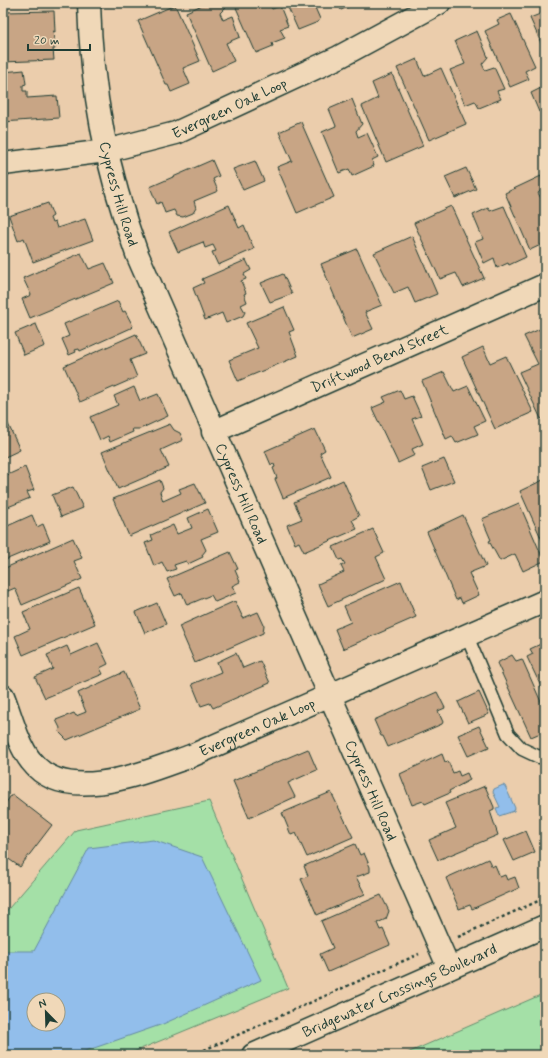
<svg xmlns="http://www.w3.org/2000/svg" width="548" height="1058" viewBox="0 0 548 1058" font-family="Mynerve,sans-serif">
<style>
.green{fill:#a4e0a7;stroke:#628e6e;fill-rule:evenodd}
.water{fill:#92beeb;stroke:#648aa2;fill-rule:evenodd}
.building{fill:#c8a585;stroke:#1f3d34}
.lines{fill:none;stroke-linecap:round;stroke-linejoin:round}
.lane-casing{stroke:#1f3d34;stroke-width:15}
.street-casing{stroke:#1f3d34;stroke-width:25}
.secondary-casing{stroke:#1f3d34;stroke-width:25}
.path{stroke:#1f3d34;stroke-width:2.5;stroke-dasharray:3 3;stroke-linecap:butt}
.lane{stroke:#f0d8b8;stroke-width:12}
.street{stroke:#f0d8b8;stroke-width:22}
.secondary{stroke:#f0d8b8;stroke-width:22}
.labels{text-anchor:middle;stroke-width:3.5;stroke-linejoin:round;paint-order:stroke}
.street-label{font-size:15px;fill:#1f3d34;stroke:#f0d8b8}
</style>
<rect width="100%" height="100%" fill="#ebcdac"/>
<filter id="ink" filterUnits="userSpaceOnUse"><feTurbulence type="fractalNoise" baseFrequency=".025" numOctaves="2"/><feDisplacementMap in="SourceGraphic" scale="8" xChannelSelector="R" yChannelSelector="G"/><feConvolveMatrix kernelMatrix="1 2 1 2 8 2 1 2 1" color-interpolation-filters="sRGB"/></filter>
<g filter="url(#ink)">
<g class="green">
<path d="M 209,801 L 288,988 L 126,1055 L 3,1055 L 3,915 L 76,830 ZM 34,1000 L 58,1000 L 58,1024 L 34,1024 Z"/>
<polygon points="545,993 545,1055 403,1055 412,1051"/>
</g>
<g class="water">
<polygon points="503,785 505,786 515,808 514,811 499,816 496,808 500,807 493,792 494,789"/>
<path d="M 153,840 L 202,857 L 261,980 L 163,1024 L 74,1055 L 3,1055 L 3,951 L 34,951 L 89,848 ZM 34,1000 L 58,1000 L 58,1024 L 34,1024 Z"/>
</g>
<g class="building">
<polygon points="5,3 57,3 51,3 51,5"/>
<polygon points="207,3 226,3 227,6 220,13 223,20 233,16 240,37 226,43 234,61 212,71 186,12"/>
<polygon points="234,3 269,3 272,9 280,6 288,26 280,29 285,38 272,43 273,46 256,53"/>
<polygon points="286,3 313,3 320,19 318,22 298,30"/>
<polygon points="338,3 357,3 341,10"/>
<polygon points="175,5 200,61 183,68 190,84 171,92 168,85 166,85 138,21"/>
<polygon points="54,11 55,32 53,31 55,49 53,49 54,60 3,62 3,39 5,39 4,12"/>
<polygon points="545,12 545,52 530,18"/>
<polygon points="511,14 535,66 525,71 529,79 510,87 485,31 499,24 497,20"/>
<polygon points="477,31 488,57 482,64 485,70 494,67 504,89 497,91 501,99 479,108 475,101 465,105 450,70 465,64 455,41"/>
<polygon points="417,59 424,76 441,68 466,124 429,140 397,68"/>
<polygon points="24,70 26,84 23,85 23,91 27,91 27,98 57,96 59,118 3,122 3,72"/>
<polygon points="392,74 423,146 386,162 362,106 378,98 372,83"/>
<polygon points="545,86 545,111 539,112 531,93"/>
<polygon points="352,99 362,124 356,131 358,137 367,133 378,157 372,160 374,166 352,176 349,169 339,173 322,132 336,126 329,109"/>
<polygon points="301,122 334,197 297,213 277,167 292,161 279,132"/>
<polygon points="212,160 219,176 213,179 218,191 194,201 196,208 193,213 183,217 177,216 174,210 165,213 161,202 157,204 150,187"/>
<polygon points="255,161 264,181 243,190 233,169"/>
<polygon points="466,168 476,189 455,198 445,177"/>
<polygon points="541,176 545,187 538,193 542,200 545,199 545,243 530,250 505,193"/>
<polygon points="48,203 53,216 50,218 52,223 55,222 57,228 85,219 93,240 33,262 24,238 18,241 9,216"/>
<polygon points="229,205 239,228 244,225 254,249 218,265 212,252 216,251 213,245 205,248 203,242 178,252 169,232"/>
<polygon points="451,206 484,278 463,287 456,273 440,279 414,223"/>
<polygon points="504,206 526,257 509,265 508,263 497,268 494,258 484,263 475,242 483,239 473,215 488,208 490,211"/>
<polygon points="412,236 437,294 415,303 408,287 394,293 374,253"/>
<polygon points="357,249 382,305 365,312 373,329 352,338 321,264"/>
<polygon points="81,253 89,269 105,263 114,283 30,318 22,299 31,295 23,278"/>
<polygon points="246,260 251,270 244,274 246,279 241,281 246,293 244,294 247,302 241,305 245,312 243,316 226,323 222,313 205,320 193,288 204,283 202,279"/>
<polygon points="283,274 292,294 270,302 261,283"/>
<polygon points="118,301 123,312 125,311 133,326 131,328 80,351 79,349 75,350 76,352 69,355 62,339 69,336 64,324"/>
<polygon points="284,307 294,330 289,332 298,356 238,381 229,360 258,348 246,323"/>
<polygon points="36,324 45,346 24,355 15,333"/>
<polygon points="545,327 545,417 541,419 519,372 538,364 524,336"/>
<polygon points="136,334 145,354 130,360 137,377 80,402 64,366"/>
<polygon points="483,347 490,363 506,356 533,412 495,429 462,357"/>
<polygon points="444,372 454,392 468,386 485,421 474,426 478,434 456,443 452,436 446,439 422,381"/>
<polygon points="134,387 140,401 158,394 168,416 140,429 132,429 133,432 110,442 108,436 100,440 90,417 118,405 114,396"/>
<polygon points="400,390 404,399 412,396 421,416 412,419 423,444 412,449 415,455 398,463 372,408 386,402 383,397"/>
<polygon points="3,413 20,450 3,458"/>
<polygon points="170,424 174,430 180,433 183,440 161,450 169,467 118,489 102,452"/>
<polygon points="315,429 325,450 320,453 331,477 283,498 275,479 277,478 273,468 275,467 274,464 271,465 265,451"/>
<polygon points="444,459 454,481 431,490 422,468"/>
<polygon points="25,467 34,490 27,492 30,498 3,509 3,477"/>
<polygon points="545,479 545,547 520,491"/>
<polygon points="160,480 163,488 160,492 163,501 181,493 179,489 195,483 205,503 129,536 113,499"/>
<polygon points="343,480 359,516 352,520 357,529 304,552 299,542 295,544 287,525 302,519 294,502"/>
<polygon points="73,487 83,508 61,517 52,495"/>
<polygon points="519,503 544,561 523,571 515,554 500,561 489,541 491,540 482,519"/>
<polygon points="208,509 218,532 201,539 206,550 202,555 203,557 188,564 186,561 174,565 176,569 167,572 162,562 154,566 145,543 153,540 151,535 173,525 177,534 192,528 188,518"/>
<polygon points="32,515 37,527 43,524 50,541 3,561 3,528"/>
<polygon points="463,515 486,566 469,573 479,595 462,603 460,598 456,600 427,532"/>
<polygon points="373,529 384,553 376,557 386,579 328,606 318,584 344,572 341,566 345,564 342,559 339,560 333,547"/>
<polygon points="73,538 82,558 74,561 82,579 22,605 15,588 3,593 3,569"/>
<polygon points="230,552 238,569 235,570 240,582 232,586 236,593 215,602 211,595 187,605 182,593 175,596 167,579"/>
<polygon points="401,581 416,617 343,649 335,629 351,622 344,606"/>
<polygon points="79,588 95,624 23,655 15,636 30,629 23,612"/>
<polygon points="235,601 243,618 258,612 264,625 263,633 195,663 179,626"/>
<polygon points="157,603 166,624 145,633 136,612"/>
<polygon points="545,642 545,695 527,657 533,654 530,649"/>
<polygon points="98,643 108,664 100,668 103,674 45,698 35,677 53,669 47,655 67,646 71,655"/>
<polygon points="236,653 243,668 260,661 270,683 213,708 210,703 201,706 192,684 221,672 217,662"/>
<polygon points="512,655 516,661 522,659 545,711 545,731 531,737 497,663"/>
<polygon points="124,672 140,709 67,740 59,732 60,728 56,720 74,713 76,716 86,712 78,693"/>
<polygon points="437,692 445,708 438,711 443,722 442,724 388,747 383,736 381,736 374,720"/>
<polygon points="479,692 489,714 468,723 458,702"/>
<polygon points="479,726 489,747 468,756 458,735"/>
<polygon points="308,749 317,770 288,783 295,797 249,818 233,781"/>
<polygon points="442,754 445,762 448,761 453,773 458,771 460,776 467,773 470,780 449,791 450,793 425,804 423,801 412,805 400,774"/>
<polygon points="485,786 494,807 494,809 490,811 498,835 438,860 429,840 456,828 445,803"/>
<polygon points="331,792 353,837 307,857 296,833 291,835 282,813"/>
<polygon points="12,794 52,825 20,867 3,855 4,849 3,848 3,807"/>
<polygon points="526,831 535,852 514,861 504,840"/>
<polygon points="355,844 360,855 364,853 370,867 370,872 356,877 365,894 317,915 301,879 308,876 304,866"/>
<polygon points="488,859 492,867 495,865 500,877 505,875 507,880 515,877 519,888 472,909 470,905 459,909 446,878"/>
<polygon points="381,895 389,911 386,919 377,923 380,930 383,929 390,945 328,972 320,954 333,948 321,921"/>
</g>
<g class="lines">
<defs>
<polyline id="lane" points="467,636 508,734 522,749 539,757 545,755"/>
<g id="street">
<path id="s1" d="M 89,3 C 91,92 107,171 137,254 L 449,968"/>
<path id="s2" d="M 3,164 L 106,151 L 176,133 L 339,57 L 439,3"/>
<path id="s3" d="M 213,432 L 545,285"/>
<path id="s4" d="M 3,696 C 11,716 18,745 31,761 C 66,807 148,771 191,756 L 545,601"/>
</g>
<g id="secondary">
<path id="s5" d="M 253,1055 L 545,926"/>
</g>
</defs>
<use href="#lane" class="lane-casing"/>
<use href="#street" class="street-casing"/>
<use href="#secondary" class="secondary-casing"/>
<g class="path">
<polyline points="458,937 545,898"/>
<polyline points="193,1055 419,954"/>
</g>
<use href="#lane" class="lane"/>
<use href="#street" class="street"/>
<use href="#secondary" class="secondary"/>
</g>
</g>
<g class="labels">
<g class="street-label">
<text dy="5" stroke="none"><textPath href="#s2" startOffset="235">Evergreen Oak Loop</textPath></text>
<text dy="5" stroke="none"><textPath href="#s1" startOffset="194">Cypress Hill Road</textPath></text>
<text dy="5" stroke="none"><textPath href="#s3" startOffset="182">Driftwood Bend Street</textPath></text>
<text dy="5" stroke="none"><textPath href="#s1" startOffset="518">Cypress Hill Road</textPath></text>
<text dy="5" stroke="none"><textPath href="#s4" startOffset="314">Evergreen Oak Loop</textPath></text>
<text dy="5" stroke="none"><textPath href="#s1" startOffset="842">Cypress Hill Road</textPath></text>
<text dy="5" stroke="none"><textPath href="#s5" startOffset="160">Bridgewater Crossings Boulevard</textPath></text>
</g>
</g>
<rect width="548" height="1058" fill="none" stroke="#f0d8b8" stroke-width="16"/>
<rect x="8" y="8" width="532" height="1042" fill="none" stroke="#1f3d34" stroke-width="1.5" filter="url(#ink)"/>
<g transform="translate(46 1012) rotate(337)"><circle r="19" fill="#f0d8b8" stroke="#9c9a83"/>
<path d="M0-3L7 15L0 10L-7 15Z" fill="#1f3d34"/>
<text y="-6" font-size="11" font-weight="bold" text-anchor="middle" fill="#1f3d34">N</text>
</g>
<path d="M28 44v6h62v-6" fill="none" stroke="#1f3d34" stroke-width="2"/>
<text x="34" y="44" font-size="12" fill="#1f3d34" stroke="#f0d8b8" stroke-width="3" paint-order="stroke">20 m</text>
</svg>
